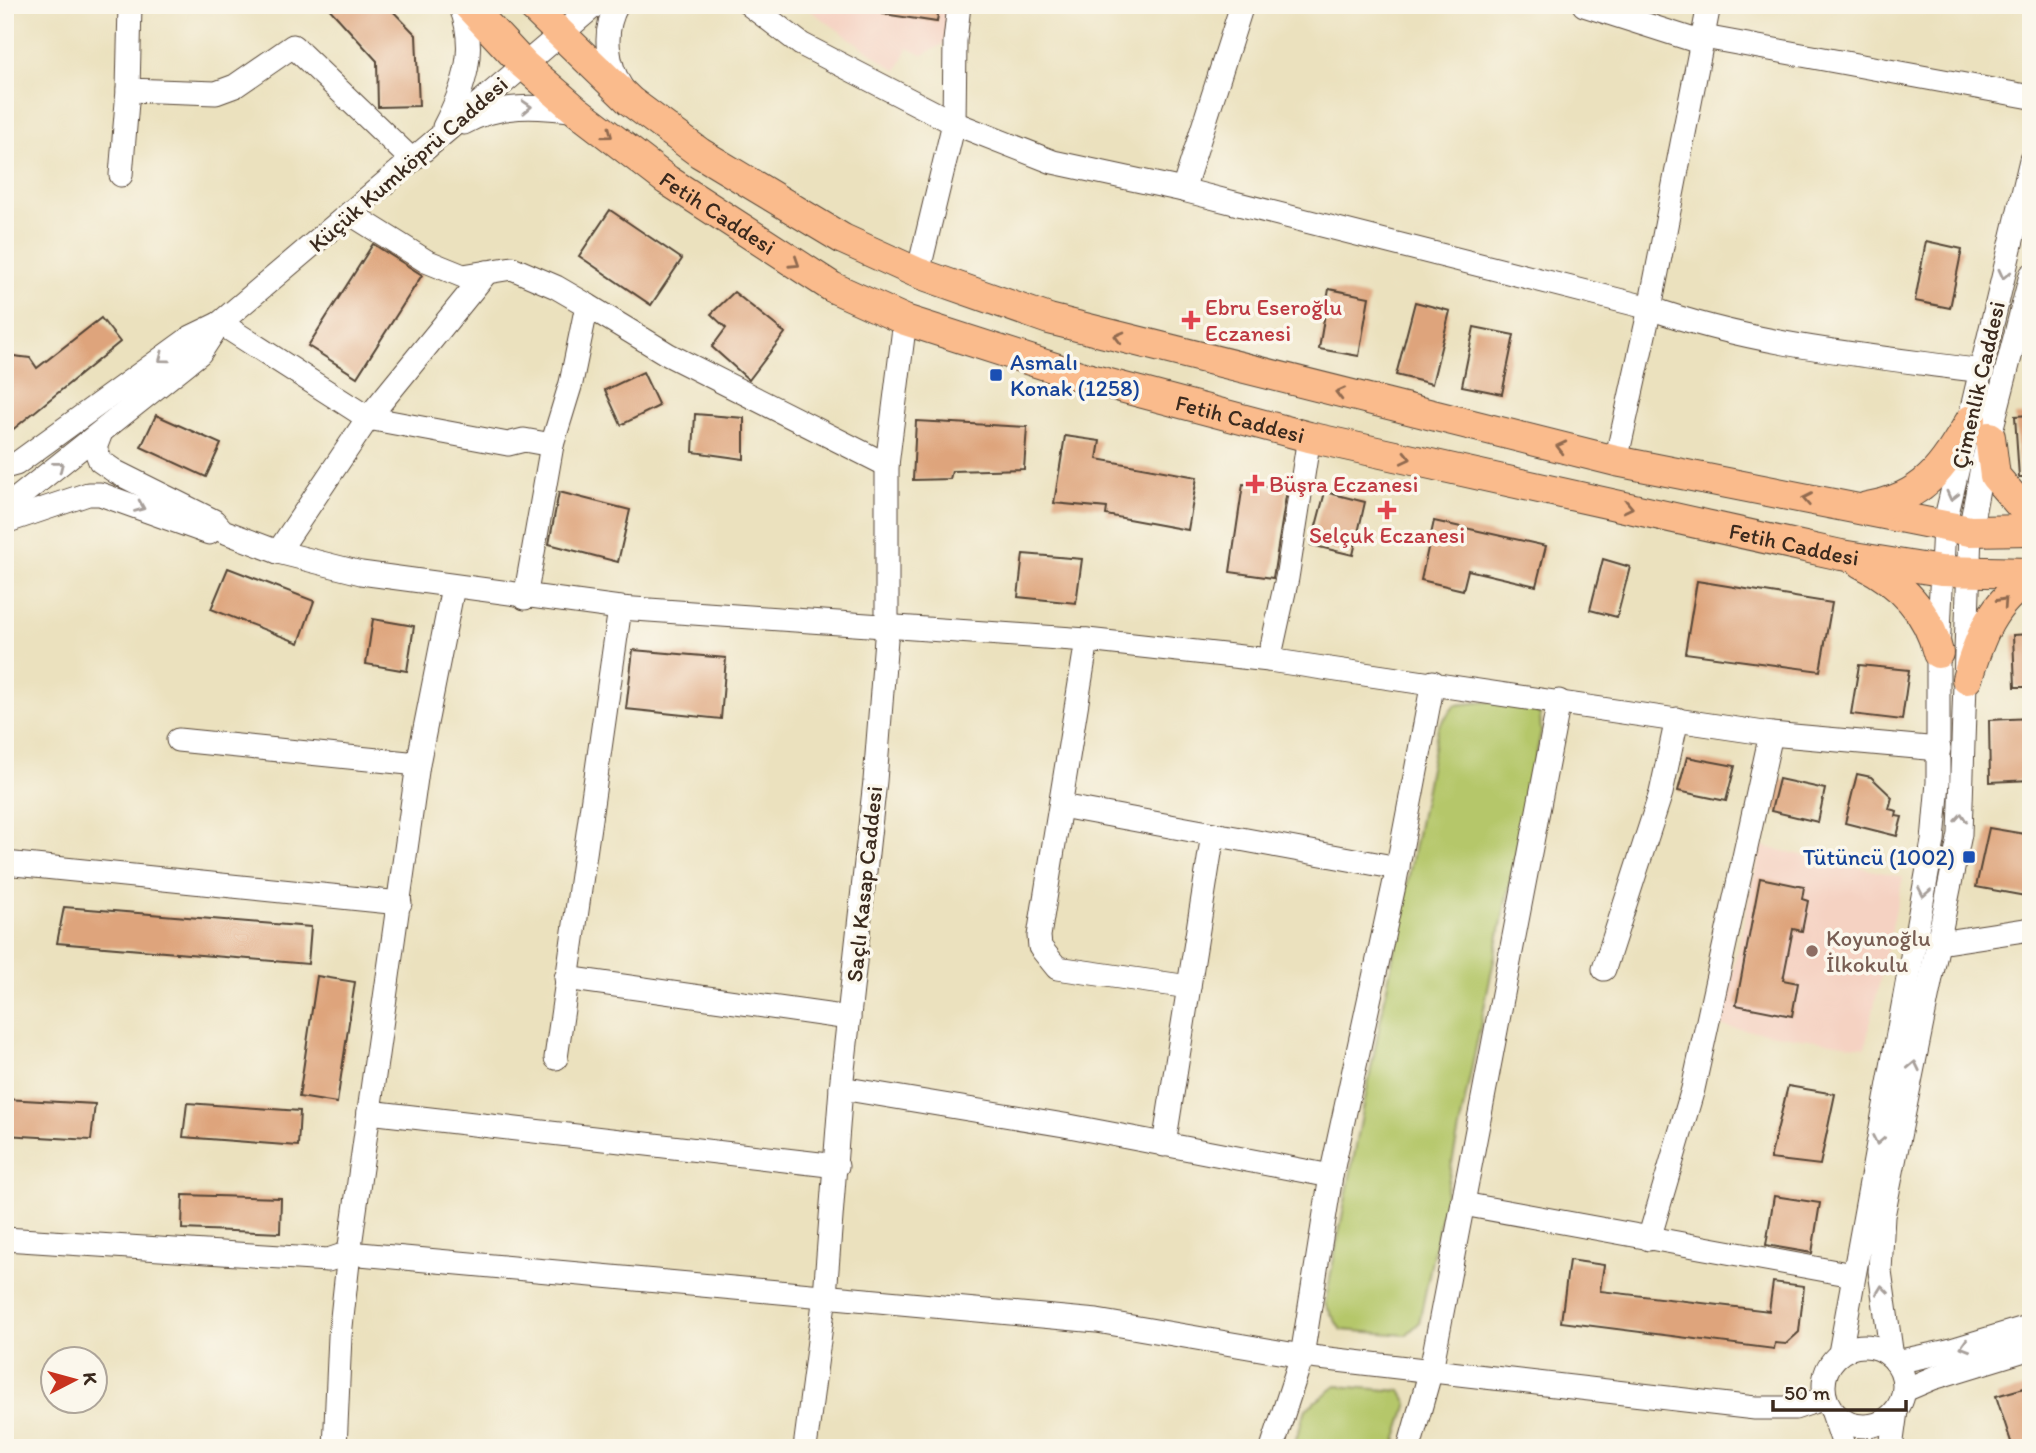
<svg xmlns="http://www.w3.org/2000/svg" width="2036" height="1453" viewBox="0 0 2036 1453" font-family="Itim,sans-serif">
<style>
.built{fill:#f5d2c2}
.green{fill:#b5c76b;stroke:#787844;stroke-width:2}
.building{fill:#dea47b}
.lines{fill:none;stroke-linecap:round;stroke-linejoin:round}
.minor-casing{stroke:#554536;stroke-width:25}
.major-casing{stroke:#554536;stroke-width:32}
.minor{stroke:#fff;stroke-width:23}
.major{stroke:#fabb8c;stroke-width:30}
.oneway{stroke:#a79f9a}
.oneway2{stroke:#916b50}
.health-dot{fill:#e0444e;stroke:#fbf7ec;stroke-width:2.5}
.transit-dot{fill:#1a4fb4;stroke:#fbf7ec;stroke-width:2.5}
.education-dot{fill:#8d6e63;stroke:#fbf7ec;stroke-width:2.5}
.labels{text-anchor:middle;stroke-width:7;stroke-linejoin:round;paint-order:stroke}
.street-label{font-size:23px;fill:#3b2a1e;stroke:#fbf7ec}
.health-label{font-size:23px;fill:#be3a42;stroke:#fbf7ec;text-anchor:start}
.transit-label{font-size:23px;fill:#164399;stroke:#fbf7ec;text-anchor:start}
.education-label{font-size:23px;fill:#785e54;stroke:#fbf7ec;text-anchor:start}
</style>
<rect width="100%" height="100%" fill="#fbf7ec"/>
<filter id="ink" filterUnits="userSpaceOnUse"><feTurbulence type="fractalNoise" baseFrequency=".0143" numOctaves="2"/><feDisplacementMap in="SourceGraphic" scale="14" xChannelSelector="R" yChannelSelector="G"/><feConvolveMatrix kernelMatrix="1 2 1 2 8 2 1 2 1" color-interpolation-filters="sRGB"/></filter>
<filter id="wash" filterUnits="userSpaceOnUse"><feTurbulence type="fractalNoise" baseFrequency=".00686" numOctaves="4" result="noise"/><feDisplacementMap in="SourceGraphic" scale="28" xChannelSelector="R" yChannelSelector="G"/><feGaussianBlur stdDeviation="1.57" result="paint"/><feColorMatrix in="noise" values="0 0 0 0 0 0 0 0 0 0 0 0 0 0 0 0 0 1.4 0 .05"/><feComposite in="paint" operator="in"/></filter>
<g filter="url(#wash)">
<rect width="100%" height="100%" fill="#ebe1be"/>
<g class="built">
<polygon points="802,5 953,5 949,41 923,55 908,48 897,71"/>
<polygon points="1761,846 1903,877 1865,1047 1720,1026"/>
</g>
<g class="green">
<polygon points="1493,701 1523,706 1540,714 1541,732 1419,1323 1406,1335 1341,1330 1325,1304 1438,727 1455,705"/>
<polygon points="1336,1386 1401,1391 1408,1403 1394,1448 1293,1448 1306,1409"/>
</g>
<g id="blocks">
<g class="building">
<polygon points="326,5 387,5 416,35 419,106 378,107 377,61"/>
<polygon points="883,5 939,5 937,22 883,14"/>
<polygon points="610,210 682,259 651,305 579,256"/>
<polygon points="1926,241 1962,249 1950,308 1915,301"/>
<polygon points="373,244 422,275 357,377 308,346"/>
<polygon points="1329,289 1369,297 1359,356 1319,349"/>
<polygon points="734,292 785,333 749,380 712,347 726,328 711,314"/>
<polygon points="1415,302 1450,311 1432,384 1396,375"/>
<polygon points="101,318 120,342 5,436 5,355 30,358 37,368"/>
<polygon points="1474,327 1514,335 1502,394 1462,386"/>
<polygon points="643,372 659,406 621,425 605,390"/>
<polygon points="695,414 744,418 744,459 693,452"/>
<polygon points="156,415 221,444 206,477 141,447"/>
<polygon points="2031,415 2031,477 2019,477 2015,416"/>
<polygon points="916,421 1027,427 1024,469 952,471 950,479 913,480"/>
<polygon points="1065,436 1100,441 1097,459 1197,477 1188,530 1106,515 1107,508 1054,503"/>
<polygon points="1243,484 1287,490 1273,578 1230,572"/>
<polygon points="559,492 630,510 618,562 549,544"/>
<polygon points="1325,492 1365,502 1353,555 1311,545"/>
<polygon points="1434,521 1546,546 1536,586 1468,570 1463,590 1421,580"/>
<polygon points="1023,554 1082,559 1076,603 1018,597"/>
<polygon points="1603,559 1630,567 1617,617 1590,610"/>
<polygon points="228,568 314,601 299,643 211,609"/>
<polygon points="1697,581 1832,603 1820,671 1685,653"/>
<polygon points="373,619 414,626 407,671 366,664"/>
<polygon points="2031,634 2031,687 2015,687 2013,635"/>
<polygon points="633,650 726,658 721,719 626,709"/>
<polygon points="1859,665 1909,670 1902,720 1851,714"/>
<polygon points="2031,718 2031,780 1990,782 1989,720"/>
<polygon points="1687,757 1735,766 1726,801 1678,791"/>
<polygon points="1857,774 1871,777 1892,797 1889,809 1897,811 1896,816 1902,817 1897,836 1845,823"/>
<polygon points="1779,779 1825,789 1818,822 1771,811"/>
<polygon points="1989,828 2031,835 2031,897 1976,887"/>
<polygon points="1760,878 1804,887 1802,899 1808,901 1802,931 1793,929 1783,980 1798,983 1792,1016 1736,1005"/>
<polygon points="64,907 311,927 308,964 57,943"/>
<polygon points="317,976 355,982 337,1103 299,1097"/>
<polygon points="1788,1086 1835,1094 1820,1165 1770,1159"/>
<polygon points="5,1099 95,1104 91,1140 5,1135"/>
<polygon points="187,1103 300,1111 298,1146 183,1137"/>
<polygon points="183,1195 281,1198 280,1233 182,1229"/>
<polygon points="1774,1196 1820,1203 1812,1253 1766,1245"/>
<polygon points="1569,1260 1604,1265 1600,1291 1769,1311 1773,1282 1804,1286 1799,1332 1786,1344 1775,1343 1774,1349 1561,1322"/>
<polygon points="2031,1386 2031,1448 2013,1448 1996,1396"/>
</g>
</g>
</g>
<g filter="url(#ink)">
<use href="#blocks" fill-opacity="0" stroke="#554536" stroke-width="2"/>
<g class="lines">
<defs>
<g id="minor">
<polyline points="130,5 128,90 216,93 235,86 293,46 412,160"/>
<path d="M 617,5 C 602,32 607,65 623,90"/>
<path d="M 750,5 L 801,44 L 954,123 L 1053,162 L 1183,190 L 1650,308 C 1755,346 1872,356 1982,371"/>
<polyline points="1584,5 1703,43"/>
<polyline points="1704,37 2031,97"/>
<path d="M 464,123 C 499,103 538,106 577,111"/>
<path d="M 444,127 C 465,87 478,48 460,5"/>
<polyline points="121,175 128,90"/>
<polyline points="1183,190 1242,5"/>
<polyline points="351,214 426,261 463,276 512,268 556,287 587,305 571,383 552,445 525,598"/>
<polyline points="918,273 954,123 955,41 959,5"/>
<polyline points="587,305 669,355 887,465"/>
<polyline points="220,323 368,418 508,444 524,440 552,445"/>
<polyline points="100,435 95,448 100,461 116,472 214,521 223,531 278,552 361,573 620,608 1087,640 1269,660 1771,734 1939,749"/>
<polyline points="1616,461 1650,308 1709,5"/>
<polyline points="5,467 16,464 191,337 220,323 595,5"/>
<polyline points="5,508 200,353 219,324"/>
<polyline points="5,522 88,494 100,494 209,533"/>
<polyline points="278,552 368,418 487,272"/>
<polyline points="1087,640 1039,936 1040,947 1057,968 1189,987"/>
<polyline points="1269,660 1287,578 1309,437"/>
<polyline points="178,740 418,764"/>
<polyline points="1061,806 1398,868"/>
<polyline points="5,863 400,903"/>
<polyline points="1939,943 2031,929"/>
<polyline points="1604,969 1661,793 1677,719"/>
<polyline points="566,978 849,1018"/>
<polyline points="556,1058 620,608"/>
<polyline points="841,1088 1064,1125 1331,1176"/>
<polyline points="369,1112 837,1166"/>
<polyline points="1164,1145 1213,834"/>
<polyline points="1463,1204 1853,1275"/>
<polyline points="5,1239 328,1260 349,1253 1097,1321 1302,1356 1755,1408 1795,1408 1825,1398"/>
<polyline points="1649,1239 1693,1089 1771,734"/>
<circle cx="1864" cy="1386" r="40"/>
<polyline points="1840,1353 1933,841 1938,782 1938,653 1944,526 2031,160"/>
<polyline points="1892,1357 1880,1271 1883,1216 1960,834 1970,531 1983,462 2031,275"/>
<polyline points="1896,1362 1948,1351 2031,1326"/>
<polyline points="1905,1390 1933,1378 2031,1348"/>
<polyline points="1833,1413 1845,1448"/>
<polyline points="335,1448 340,1336 349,1253 418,764 453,587"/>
<polyline points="805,1448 825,1295 841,1088 875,781 887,626 887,465 905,320"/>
<polyline points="1272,1448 1302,1356 1331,1176 1395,881 1433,682"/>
<polyline points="1409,1448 1431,1370 1559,701"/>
<polyline points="1891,1448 1896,1411"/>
</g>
<g id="major">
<path id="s1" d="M 468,5 L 524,65 L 577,111 L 667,180 L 832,287 L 905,320 L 1083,377 L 1309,437 L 1841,555 L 1941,571 L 2031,573"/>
<polyline points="531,5 630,101 700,153 843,239 918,273 1049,319 1616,461 1970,531 2031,530"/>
<polyline points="1990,437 1995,476 2022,507 2031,511"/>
<path d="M 1867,507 C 1925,498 1943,467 1971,420"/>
<path d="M 1861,563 C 1900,582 1928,610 1938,653"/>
<path d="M 1967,679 C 1979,639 1992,601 2031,579"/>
</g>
</defs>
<use href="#minor" class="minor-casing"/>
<use href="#major" class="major-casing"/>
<use href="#minor" class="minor"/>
<use href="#major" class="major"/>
</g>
<defs><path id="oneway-chevron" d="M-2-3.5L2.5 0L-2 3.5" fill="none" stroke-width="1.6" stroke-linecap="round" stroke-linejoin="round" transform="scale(1.75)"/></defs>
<g class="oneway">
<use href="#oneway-chevron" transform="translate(527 107) rotate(-3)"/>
<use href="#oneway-chevron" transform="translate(2004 274) rotate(103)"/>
<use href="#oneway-chevron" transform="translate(163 358) rotate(143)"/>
<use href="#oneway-chevron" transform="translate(59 466) rotate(-38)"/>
<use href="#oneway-chevron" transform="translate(1952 496) rotate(104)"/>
<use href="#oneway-chevron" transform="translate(140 507) rotate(22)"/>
<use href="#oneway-chevron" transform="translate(1961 818) rotate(-85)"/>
<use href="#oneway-chevron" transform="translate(1924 892) rotate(101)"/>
<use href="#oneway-chevron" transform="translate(1914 1066) rotate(-78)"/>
<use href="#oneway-chevron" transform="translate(1878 1140) rotate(101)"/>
<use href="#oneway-chevron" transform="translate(1882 1290) rotate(-97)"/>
<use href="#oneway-chevron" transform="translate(1965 1346) rotate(163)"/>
</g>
<g class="oneway2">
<use href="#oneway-chevron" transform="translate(608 134) rotate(37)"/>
<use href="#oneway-chevron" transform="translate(795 263) rotate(33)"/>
<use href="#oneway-chevron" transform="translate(1119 337) rotate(-165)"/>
<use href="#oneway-chevron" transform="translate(1340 393) rotate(-166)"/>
<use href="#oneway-chevron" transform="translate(1561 447) rotate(-166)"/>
<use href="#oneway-chevron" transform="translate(1406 458) rotate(13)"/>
<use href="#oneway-chevron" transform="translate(1807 499) rotate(-169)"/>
<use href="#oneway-chevron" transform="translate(1628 507) rotate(12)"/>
<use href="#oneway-chevron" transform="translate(2003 602) rotate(-48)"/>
</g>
</g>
<g class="health-dot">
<path d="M1187.5 309.5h7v7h7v7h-7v7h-7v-7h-7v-7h7z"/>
<path d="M1251.5 473.5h7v7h7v7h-7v7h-7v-7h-7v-7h7z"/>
<path d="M1383.5 499.5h7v7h7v7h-7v7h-7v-7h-7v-7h7z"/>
</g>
<g class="transit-dot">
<rect x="989" y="368" width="14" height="14" rx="3.5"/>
<rect x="1962" y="850" width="14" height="14" rx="3.5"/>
</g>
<circle class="education-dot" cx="1812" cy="951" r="7"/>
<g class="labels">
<g class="street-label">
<text transform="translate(408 164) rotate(-41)" y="8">Küçük Kumköprü Caddesi</text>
<text dy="8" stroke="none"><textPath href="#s1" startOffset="326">Fetih Caddesi</textPath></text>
<text transform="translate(1978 385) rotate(-77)" y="8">Çimenlik Caddesi</text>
<text dy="8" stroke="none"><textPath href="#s1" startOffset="892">Fetih Caddesi</textPath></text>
<text dy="8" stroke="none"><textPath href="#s1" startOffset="1460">Fetih Caddesi</textPath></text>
<text transform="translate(864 884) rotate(-84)" y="8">Saçlı Kasap Caddesi</text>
</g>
<g class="health-label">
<text x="1205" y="315">Ebru Eseroğlu<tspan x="1205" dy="26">Eczanesi</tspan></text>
<text x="1269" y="492">Büşra Eczanesi</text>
<text x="1387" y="543" text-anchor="middle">Selçuk Eczanesi</text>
</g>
<g class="transit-label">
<text x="1010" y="370">Asmalı<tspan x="1010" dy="26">Konak (1258)</tspan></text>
<text x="1955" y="865" text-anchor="end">Tütüncü (1002)</text>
</g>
<g class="education-label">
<text x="1826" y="946">Koyunoğlu<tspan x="1826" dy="26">İlkokulu</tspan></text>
</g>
</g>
<rect width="2036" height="1453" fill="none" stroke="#fbf7ec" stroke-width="28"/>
<g transform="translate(74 1380) rotate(84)"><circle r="33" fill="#fbf7ec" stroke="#aea59a" stroke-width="2"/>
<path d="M0-5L12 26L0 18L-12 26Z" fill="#c8321e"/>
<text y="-10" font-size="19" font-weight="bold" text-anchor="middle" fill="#3b2a1e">K</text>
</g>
<path d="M1773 1400v10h133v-10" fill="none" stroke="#3b2a1e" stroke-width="3.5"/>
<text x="1784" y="1400" font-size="21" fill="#3b2a1e" stroke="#fbf7ec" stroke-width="5" paint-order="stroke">50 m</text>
</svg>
